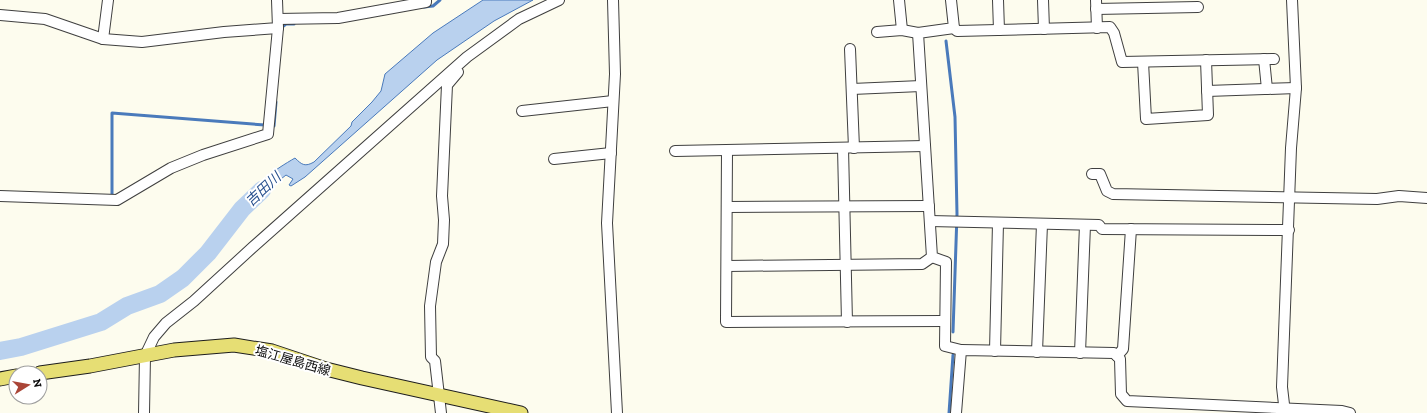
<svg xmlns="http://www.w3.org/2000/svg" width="1427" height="413" viewBox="0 0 1427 413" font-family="'Zilla Slab','Noto Sans JP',serif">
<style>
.water{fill:#b9d1ee;stroke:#4a7abb}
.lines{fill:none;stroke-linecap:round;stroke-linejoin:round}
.stream{stroke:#4a7abb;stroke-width:3}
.river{stroke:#b9d1ee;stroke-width:18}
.minor-casing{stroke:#3f3f3f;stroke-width:12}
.major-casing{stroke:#1d1d1d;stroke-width:15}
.minor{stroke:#fff;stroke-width:10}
.major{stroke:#e6de74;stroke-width:13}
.labels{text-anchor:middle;stroke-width:4;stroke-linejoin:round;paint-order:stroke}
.street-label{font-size:13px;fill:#0c0c0c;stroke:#fff}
.water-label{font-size:14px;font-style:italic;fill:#264f8d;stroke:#fff}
</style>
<rect width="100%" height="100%" fill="#fdfcee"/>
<path class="water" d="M 483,0 L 533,0 L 494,21 L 437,60 L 305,177 L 291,186 L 289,185 L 293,179 L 286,175 L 276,183 L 270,192 L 259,200 L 244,207 C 251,185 276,169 295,158 C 302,165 305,167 314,162 L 351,126 L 352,122 L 372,102 L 381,91 L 385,74 L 433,33 Z"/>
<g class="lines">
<g class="stream">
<polyline points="424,7 433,6 440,0"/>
<polyline points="281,28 286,24 294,24"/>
<polyline points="946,41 955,117 957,214 953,332"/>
<polyline points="274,126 276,102"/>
<polyline points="112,197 112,113 265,125"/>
<polyline points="949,413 953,355"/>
</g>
<polyline class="river" points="0,351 21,347 101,322 127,306 160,294 183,278 208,253 242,209 262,190"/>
<defs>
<g id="minor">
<polyline points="613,0 615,74 607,223 617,413"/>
<polyline points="899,0 902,30"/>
<polyline points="951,0 954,28 918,33 932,257 946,262 945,346 961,350"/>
<polyline points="998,0 999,30"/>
<polyline points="1043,0 1044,29"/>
<polyline points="1096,0 1097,28"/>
<polyline points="1096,9 1198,7"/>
<polyline points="0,15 45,19 103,39 142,42 224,32 278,28 277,0"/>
<polyline points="278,19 338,18 426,2 426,0"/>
<polyline points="954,28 957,31 1110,27 1114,33 1122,62 1274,59"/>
<polyline points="877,32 902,30 918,33"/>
<polyline points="103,39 108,0"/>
<polyline points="850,49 854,148"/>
<polyline points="1264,59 1267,89"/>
<polyline points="1143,62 1146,119 1208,115 1206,60"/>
<polyline points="852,89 921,86"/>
<polyline points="1207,91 1296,88"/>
<polyline points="522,111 613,101"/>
<polyline points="843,148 847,322"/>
<polyline points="675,151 925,146"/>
<polyline points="727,151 726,322 945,321"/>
<polyline points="554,159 611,153"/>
<polyline points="1092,174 1100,174 1107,191 1113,194 1377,199 1399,196 1427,198"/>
<polyline points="0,196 117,200 171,168 203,155 268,134 278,28"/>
<polyline points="727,207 929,206"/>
<polyline points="930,221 1099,225 1102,229 1289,230"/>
<polyline points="727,266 922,264 932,257"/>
<polyline points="995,351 998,223"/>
<polyline points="1037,352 1042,224"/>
<polyline points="1080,353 1085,225"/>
<polyline points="1117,356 1123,349 1131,229"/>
<polyline points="144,413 145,356 154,337 166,323 194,301 253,247 467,57 519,19 559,0"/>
<polyline points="441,413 435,361 431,357 430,306 436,262 443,244 444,220 442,196 447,85 458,72"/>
<polyline points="956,413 961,350 1114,353 1120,359 1121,394 1127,401 1342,411 1350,413"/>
<polyline points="1285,413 1282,387 1291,148 1296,88 1292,0"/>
</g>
<g id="major">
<polyline points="40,373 90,366 174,350 234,345 272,351 326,369 362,378 521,413"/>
<polyline points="0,379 16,376"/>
</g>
</defs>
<use href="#minor" class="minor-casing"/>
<use href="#major" class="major-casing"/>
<use href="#minor" class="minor"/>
<use href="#major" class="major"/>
</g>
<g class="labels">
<g class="street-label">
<text transform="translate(293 360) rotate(16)" y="5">塩江屋島西線</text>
</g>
<g class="water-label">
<text transform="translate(263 189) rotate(-43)" y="5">吉田川</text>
</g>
</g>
<g transform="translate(28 385) rotate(79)"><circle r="19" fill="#ffffff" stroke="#9e9e9e"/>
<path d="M0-3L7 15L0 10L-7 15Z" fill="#aa4537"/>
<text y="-6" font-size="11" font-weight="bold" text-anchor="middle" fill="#0c0c0c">N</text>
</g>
</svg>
